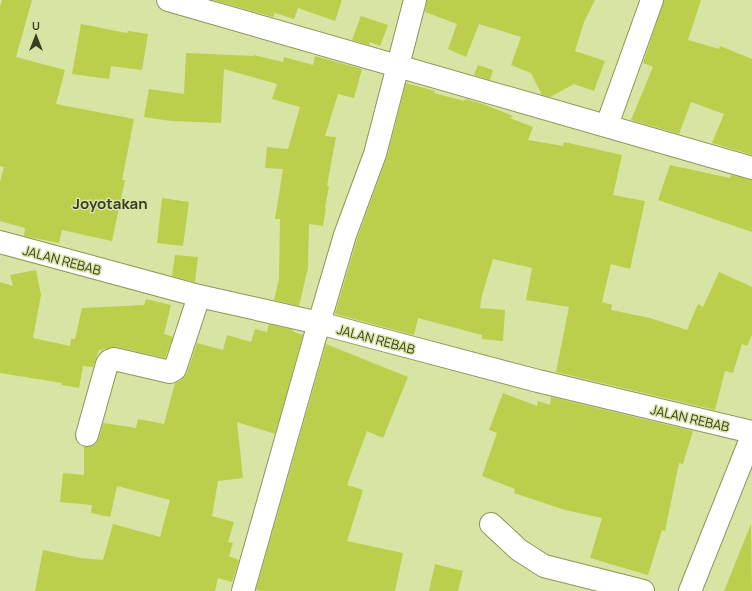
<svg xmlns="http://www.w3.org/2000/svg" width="752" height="591" viewBox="0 0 752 591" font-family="Manrope,sans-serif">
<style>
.building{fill:#bbcf4d}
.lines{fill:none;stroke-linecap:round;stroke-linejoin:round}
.minor-casing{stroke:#8b9658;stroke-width:24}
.major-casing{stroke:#8b9658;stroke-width:24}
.minor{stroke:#fff;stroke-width:22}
.major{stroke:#fff;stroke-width:22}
.labels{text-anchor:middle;stroke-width:3;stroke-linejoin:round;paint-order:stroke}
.street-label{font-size:13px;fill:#373c22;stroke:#d7e4a3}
.quarter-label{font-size:15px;font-weight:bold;fill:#373c22;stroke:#d7e4a3}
</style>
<rect width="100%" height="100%" fill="#d7e4a3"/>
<g class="building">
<polygon points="2,0 32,0 16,57 65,70 56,104 134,119 122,180 125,180 112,241 62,230 59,243 24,236 25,228 0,221 0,182 4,167 0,166 0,7"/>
<polygon points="213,0 342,0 335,21 298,8 294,19 275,13 273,17"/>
<polygon points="427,0 595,0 584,22 575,51 605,61 594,91 574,84 550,97 542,95 531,73 511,65 521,37 479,24 466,57 448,49 457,24 425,12"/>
<polygon points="664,0 701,0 688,40 719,49 720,46 752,59 752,155 712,143 724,114 691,102 679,134 631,120 653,67 643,63"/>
<polygon points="361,16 388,25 380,46 370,42 369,45 352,40"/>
<polygon points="81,24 127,33 128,31 148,34 142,70 111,66 109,79 72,74"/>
<polygon points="186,53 254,56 254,55 283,62 284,57 313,65 315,56 362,69 354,98 338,94 325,136 336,137 327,186 329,186 325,208 326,208 323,226 309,224 308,268 299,306 274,300 279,279 280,219 275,219 283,169 265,168 267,147 288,149 300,107 272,99 277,84 224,69 221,123 171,121 144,117 149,89 184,94"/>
<polygon points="478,65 493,70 490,80 474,75"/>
<polygon points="406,83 435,91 434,93 464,101 465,99 483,104 513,116 510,118 533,127 528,140 563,146 564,142 622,155 613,195 645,201 630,269 611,264 602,302 612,305 611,310 650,318 687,330 698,304 703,307 719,272 752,287 752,335 747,346 742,344 733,373 725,371 715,410 556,372 569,307 526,300 532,268 493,259 482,295 480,308 505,310 503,341 482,339 482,335 418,318 414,335 335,314 357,239 387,157"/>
<polygon points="670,165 730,178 731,175 752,180 752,232 658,200"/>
<polygon points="162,198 189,202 183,246 157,243"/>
<polygon points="175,255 198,257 195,282 172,276"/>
<polygon points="36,270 41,295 33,338 70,346 71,339 75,339 82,308 144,305 146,299 171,305 164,334 173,337 165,358 117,347 99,350 93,367 83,366 79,388 62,385 62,383 0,373 0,282 13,286 10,275"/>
<polygon points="269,324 290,329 294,331 294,332 303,335 275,434 237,422 243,478 218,481 212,516 234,522 228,542 233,543 229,556 239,560 232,582 218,578 215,591 35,591 43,550 81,558 103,560 113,524 160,537 170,500 117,486 110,517 91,513 92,505 60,502 63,473 84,475 84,447 90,447 96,444 99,438 103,423 136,428 138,419 164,424 175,383 181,380 187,373 197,343 223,350 227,335 251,342 255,329 267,332"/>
<polygon points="326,344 408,377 383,438 367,431 347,485 363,490 347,541 403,553 395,591 261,591 256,590"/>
<polygon points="503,393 537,406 538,401 550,405 551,397 693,431 683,464 679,463 665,531 662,530 648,575 590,558 602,518 565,510 514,493 515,489 482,476 497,433 489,430"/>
<polygon points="751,524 752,591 724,591"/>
<polygon points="435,564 463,571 458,591 429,591"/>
</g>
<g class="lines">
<defs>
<g id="minor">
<polyline points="168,0 752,168"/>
<polyline points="607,125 652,0"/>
<polyline points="0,242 199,296 319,323 538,381 752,432"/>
<polyline points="87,435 107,364 109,361 114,359 170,372 175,369 199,296"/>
<polyline points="491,524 519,550 544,566 643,591"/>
<polyline points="243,591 319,323 345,235 375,154 415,0"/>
</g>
<polyline id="major" points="690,591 752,436"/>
</defs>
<use href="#minor" class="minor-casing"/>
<use href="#major" class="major-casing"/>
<use href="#minor" class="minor"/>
<use href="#major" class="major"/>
</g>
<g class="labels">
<g class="street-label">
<text transform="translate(62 260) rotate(15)" y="5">JALAN REBAB</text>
<text transform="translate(376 339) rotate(15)" y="5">JALAN REBAB</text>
<text transform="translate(690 418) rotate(13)" y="5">JALAN REBAB</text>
</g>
<g class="quarter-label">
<text x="110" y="209">Joyotakan</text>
</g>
</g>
<g transform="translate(36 36)" stroke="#d7e4a3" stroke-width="3" paint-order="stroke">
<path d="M0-3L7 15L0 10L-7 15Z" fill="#373c22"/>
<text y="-6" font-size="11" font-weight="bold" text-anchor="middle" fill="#373c22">U</text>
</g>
</svg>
